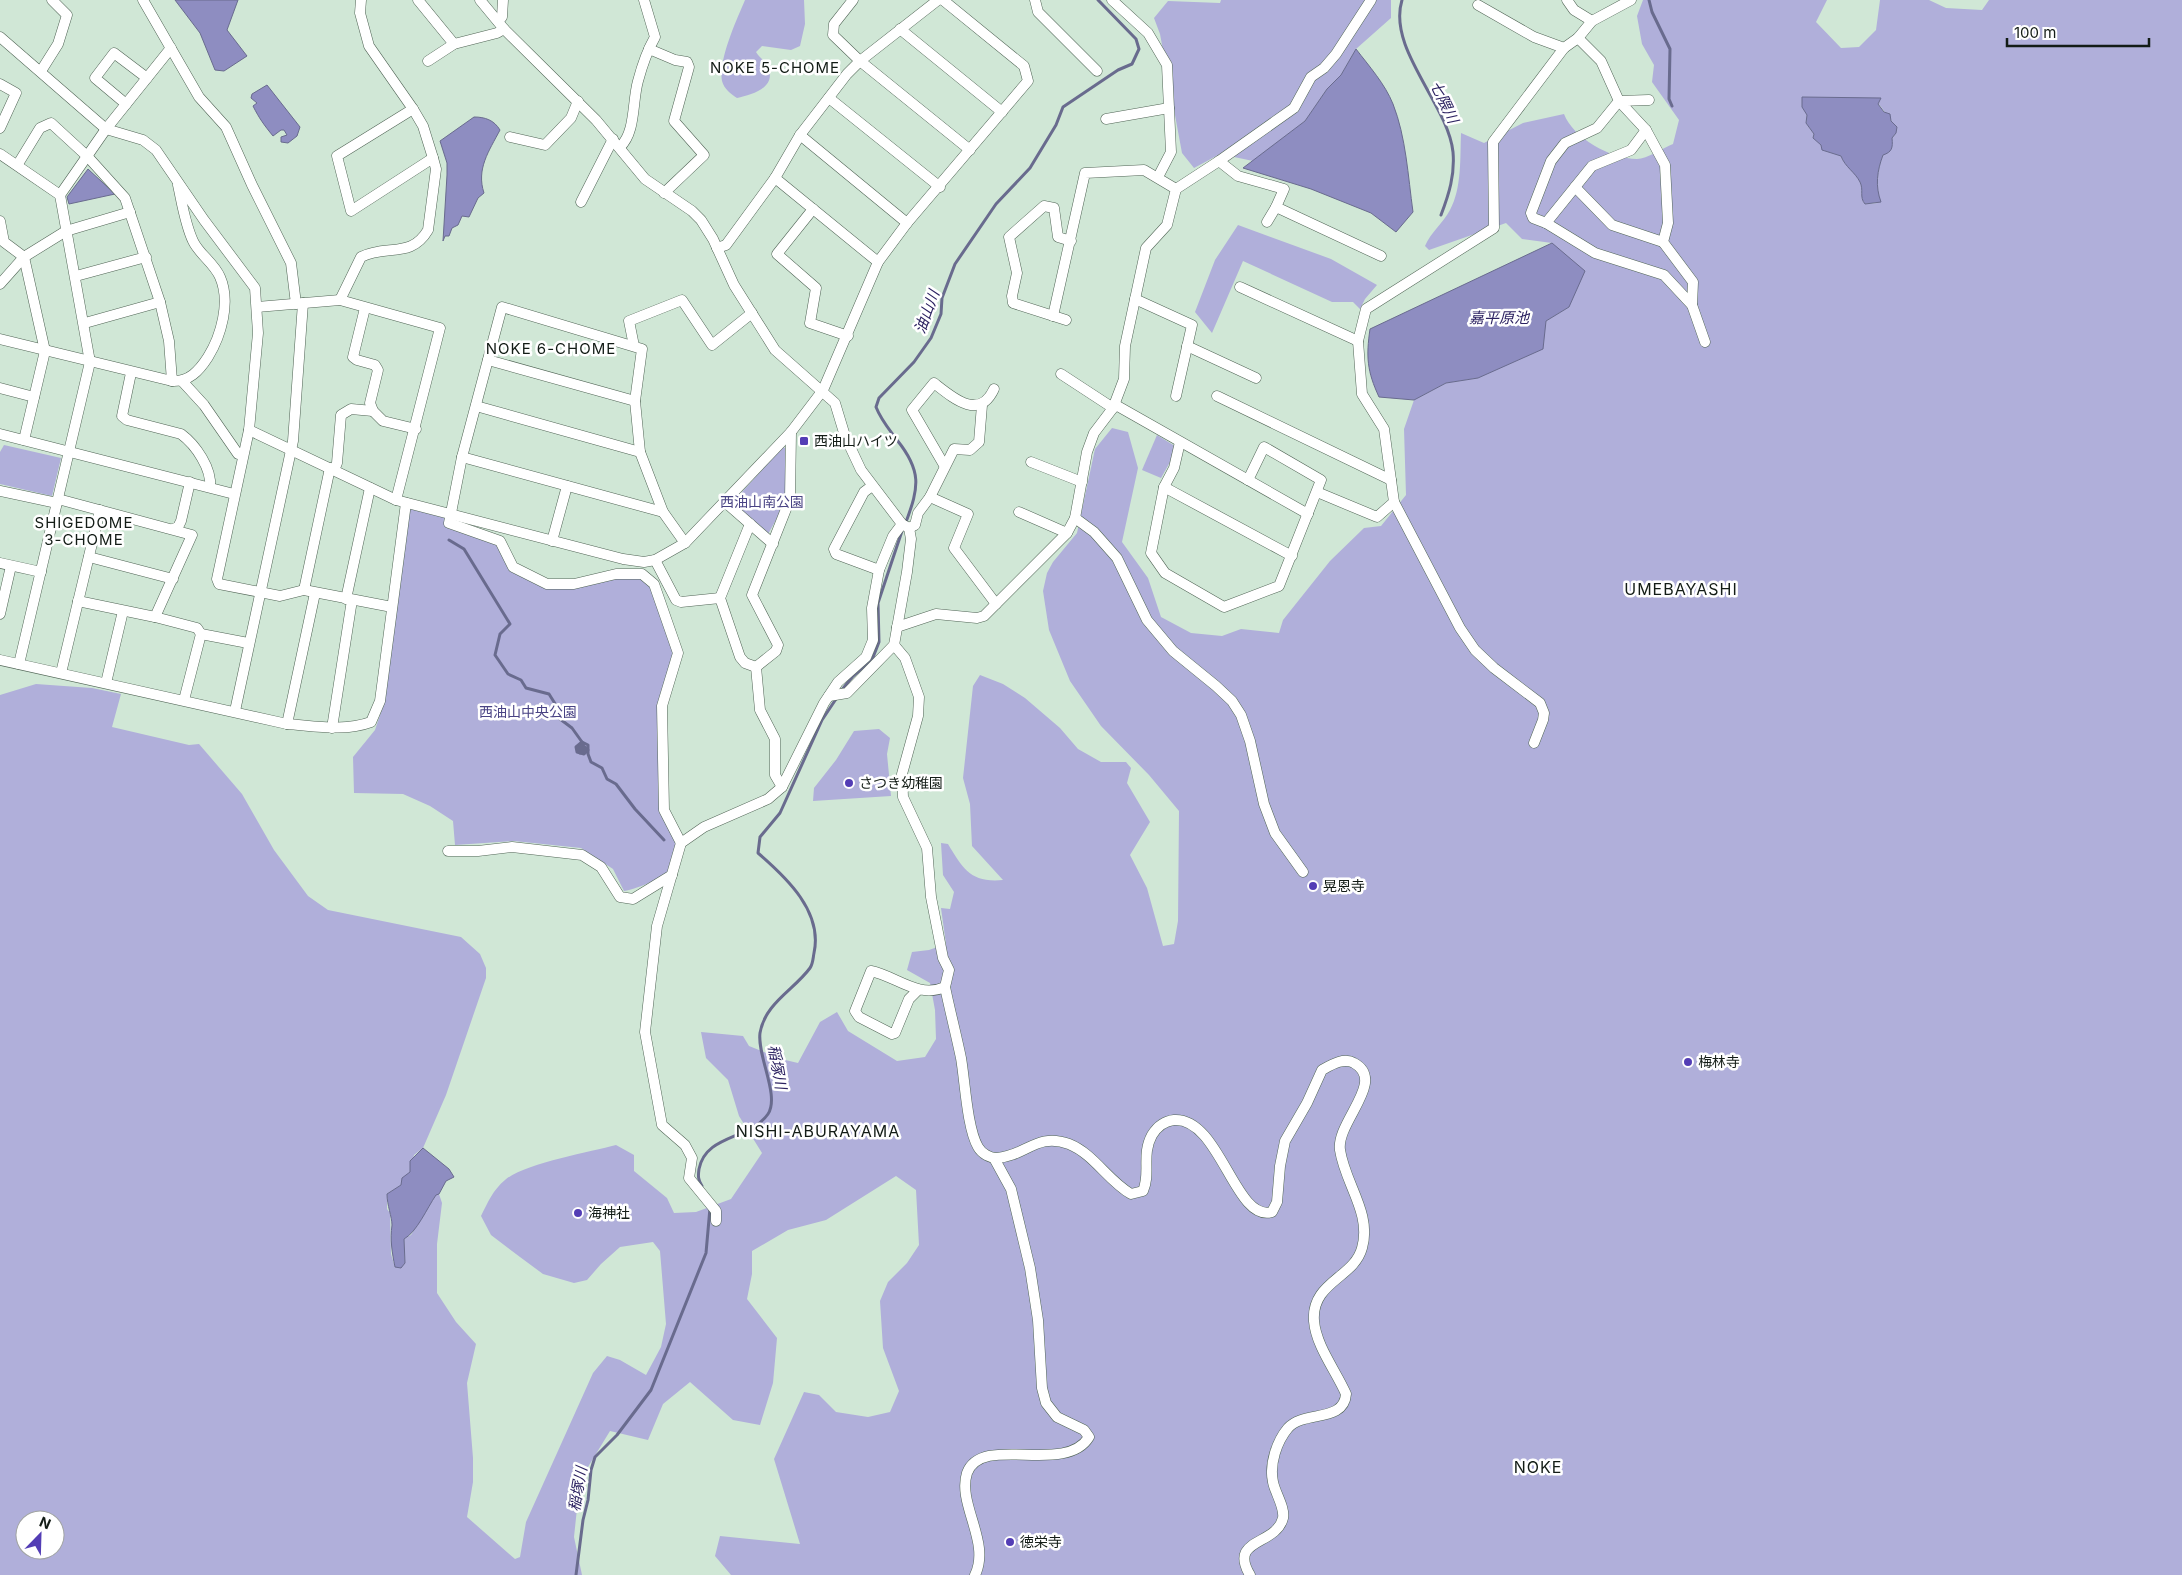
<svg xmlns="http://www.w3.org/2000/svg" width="2182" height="1575" viewBox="0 0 2182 1575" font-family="Inter,'Noto Sans JP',sans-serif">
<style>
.green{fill:#b0afda;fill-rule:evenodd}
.water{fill:#8e8dc1;stroke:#696b8e}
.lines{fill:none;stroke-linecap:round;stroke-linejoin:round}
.stream{stroke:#696b8e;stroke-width:3}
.minor-casing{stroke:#516556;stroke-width:11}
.minor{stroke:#fff;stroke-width:10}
.poi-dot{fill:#533db5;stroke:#fff;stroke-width:2}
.labels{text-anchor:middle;stroke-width:5;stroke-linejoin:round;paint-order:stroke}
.poi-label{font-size:14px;fill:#131c16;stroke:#fff;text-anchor:start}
.park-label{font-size:14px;fill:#494384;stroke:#fff}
.neighbourhood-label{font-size:15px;letter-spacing:1px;fill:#131c16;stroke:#fff}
.water-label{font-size:15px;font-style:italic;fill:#2c2261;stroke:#fff}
.quarter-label{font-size:16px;letter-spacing:1px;fill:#131c16;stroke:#fff}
</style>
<rect width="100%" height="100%" fill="#d0e7d6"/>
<g class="green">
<path d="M 745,0 L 804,0 L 805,24 L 800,46 L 791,50 L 762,46 L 756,52 C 759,57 763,59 766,64 C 780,86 753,95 737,98 C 731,94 724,89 722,81 C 718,60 737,19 745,0 Z"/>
<polygon points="1221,0 1391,0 1391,18 1356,49 1341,75 1327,89 1305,121 1253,161 1220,154 1194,168 1182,153 1160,34 1154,18 1168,1 1220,3"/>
<path d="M 1643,0 L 1827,0 L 1816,22 L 1841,48 L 1859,47 L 1876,30 L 1880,0 L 1929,0 L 1946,8 L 1982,10 L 1989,0 L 2182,0 L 2182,1575 L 731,1575 L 715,1556 L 720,1536 L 800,1544 L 774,1459 L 804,1392 L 819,1395 L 836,1412 L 868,1417 L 890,1412 L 899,1391 L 883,1348 L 880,1301 L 888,1282 L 907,1263 L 919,1245 L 916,1190 L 896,1176 L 826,1220 L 788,1230 L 752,1251 L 752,1274 L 747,1299 L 777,1338 L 773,1383 L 760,1425 L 733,1420 L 690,1382 L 663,1404 L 648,1440 L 610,1431 L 580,1480 L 574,1537 L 582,1575 L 0,1575 L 0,695 L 36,684 L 92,688 L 121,694 L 112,727 L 189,745 L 199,744 L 242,794 L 274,850 L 308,896 L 328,910 L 461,937 L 480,954 L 486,968 L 486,978 L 446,1095 L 423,1148 L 414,1155 L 410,1172 L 401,1185 L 387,1194 L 387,1209 L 390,1213 L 391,1254 L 395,1267 L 405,1263 L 404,1239 L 411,1235 L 436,1194 L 439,1194 L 442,1203 L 437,1244 L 437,1293 L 456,1322 L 476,1344 L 467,1383 L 473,1458 L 473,1482 L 467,1517 L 515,1559 L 520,1557 L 526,1522 L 593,1373 L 607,1356 L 620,1360 L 646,1375 L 661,1347 L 666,1324 L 660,1251 L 653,1242 L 620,1247 L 601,1264 L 587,1280 L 574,1283 L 543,1274 L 520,1257 L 491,1235 L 481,1216 C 488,1202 493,1190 505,1180 C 523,1164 590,1152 616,1145 L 634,1155 L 634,1171 L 667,1198 L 674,1213 L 696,1212 L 731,1199 L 762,1153 L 739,1116 L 728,1080 L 706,1058 L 701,1032 L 743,1036 L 749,1046 L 781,1059 L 798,1063 L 820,1022 L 837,1012 L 848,1031 L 897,1061 L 925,1057 L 936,1039 L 935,1010 L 930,983 L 907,970 L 912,952 L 929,950 L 946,944 L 941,908 L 950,909 L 954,892 L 943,875 L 941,843 L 948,844 C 963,869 971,883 1003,880 L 972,846 L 970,804 L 963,778 L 973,686 L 980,675 L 1003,684 L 1025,698 L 1060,728 L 1078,749 L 1101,762 L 1126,762 L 1131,768 L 1127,783 L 1150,822 L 1130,855 L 1147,888 L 1163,946 L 1174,944 L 1178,921 L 1179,811 L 1149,775 L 1101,726 L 1070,681 L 1049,630 L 1043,591 L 1047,573 L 1053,562 L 1077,533 L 1095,449 L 1112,428 L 1128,432 L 1138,468 L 1122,542 L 1148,578 L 1161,617 L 1191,633 L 1222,636 L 1241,629 L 1279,633 L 1283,620 L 1330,561 L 1364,528 L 1381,526 L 1406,495 L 1404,429 L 1414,400 L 1446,383 L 1478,378 L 1546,321 L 1569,307 L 1552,243 L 1522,239 L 1506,223 L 1429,250 L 1425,246 C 1431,232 1443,223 1450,210 C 1462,188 1460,158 1461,133 L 1484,143 L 1523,123 L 1564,114 C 1573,138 1611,159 1637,159 C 1647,159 1663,148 1673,144 L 1679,120 L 1652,82 L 1654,65 L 1642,44 L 1637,16 ZM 1878,103 L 1891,120 L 1896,133 C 1880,152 1874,179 1878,203 L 1865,204 C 1860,197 1863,192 1861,184 C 1858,173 1845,167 1841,156 L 1823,150 L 1822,145 L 1813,138 L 1814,134 L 1806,123 L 1807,115 ZM 25,1520 L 55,1520 L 55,1550 L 25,1550 Z"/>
<polygon points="1238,225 1331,259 1377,285 1365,299 1360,309 1353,302 1332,302 1243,261 1212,333 1195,312 1215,260"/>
<polygon points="1157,435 1178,448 1161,478 1142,470"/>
<polygon points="4,445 61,458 52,496 0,484 0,452"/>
<polygon points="783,447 785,448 787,500 767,536 732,503"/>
<path d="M 410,505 L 449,515 L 449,523 L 500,541 L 513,567 L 547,584 L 642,574 L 654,584 L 678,653 L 662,706 L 664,810 L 681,843 C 679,849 678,857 675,863 C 669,876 638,889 624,891 L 613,869 L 581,848 L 514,841 L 455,845 L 453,821 L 430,806 L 403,794 L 354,793 L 353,757 L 375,730 L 384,703 Z"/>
<polygon points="879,729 890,738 887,754 891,796 813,801 814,788 836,760 854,731"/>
</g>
<g class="water">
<polygon points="175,0 238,0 227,30 247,56 224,71 215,70 200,33"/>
<path d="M 1356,49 C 1369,66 1385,84 1393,104 C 1406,137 1408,176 1413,212 L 1396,232 L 1371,213 L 1311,189 L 1243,168 L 1305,121 L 1327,89 L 1341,75 Z"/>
<path d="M 267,85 L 300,127 L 297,136 L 288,143 L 281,142 L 281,137 L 287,135 L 284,130 L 281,130 L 273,136 C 264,125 259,118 253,106 L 257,103 L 251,98 L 252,94 Z"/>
<path d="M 1802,97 L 1881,98 L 1878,104 L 1884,112 L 1890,114 L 1891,121 L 1897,127 L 1896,133 L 1892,138 C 1893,148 1892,152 1883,155 C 1877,171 1875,186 1881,202 L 1865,204 C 1859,197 1864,190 1860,182 C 1855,172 1845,167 1841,156 L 1822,150 L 1821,145 L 1813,138 L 1814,134 L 1806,123 L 1807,115 L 1802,107 Z"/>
<path d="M 474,117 C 485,117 494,120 500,130 C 489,151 476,169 484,193 L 478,198 L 469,217 L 462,216 L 458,225 L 452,228 L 449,236 L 445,236 L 443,241 L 447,175 L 447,163 L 440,141 Z"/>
<polygon points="88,169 115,194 69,204 67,197"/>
<path d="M 1552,243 L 1585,271 L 1569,307 L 1546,321 L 1543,349 L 1478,378 L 1446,383 L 1414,400 L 1379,397 C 1367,371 1366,357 1370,329 Z"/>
<path d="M 423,1148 L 449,1169 L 454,1177 L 446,1181 L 439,1194 L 436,1195 C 427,1208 417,1232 404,1239 L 405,1263 L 401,1268 L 395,1267 C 392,1252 390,1240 392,1225 C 392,1217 387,1205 387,1194 L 401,1185 L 402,1178 L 410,1172 L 410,1161 Z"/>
</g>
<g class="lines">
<g class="stream">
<path d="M 1402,0 C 1387,49 1448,104 1453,152 C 1455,175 1449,194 1441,215"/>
<polyline points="1649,0 1652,12 1670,49 1669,99 1672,106"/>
<path d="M 906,522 C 919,487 922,471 897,440 C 889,429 881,420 876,407 L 879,398 L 914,362 L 931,338 L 941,314 L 942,298 L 955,264 L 996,204 L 1030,168 L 1056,125 L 1063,107 L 1118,70 L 1132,64 L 1139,49 L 1136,39 L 1098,0"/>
<polyline points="449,540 464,549 510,624 500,634 495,655 508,674 521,680 526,688 549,694 559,710 560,719 572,728 582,742 588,745 588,754 591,762 602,768 607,779 616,784 635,809 664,840"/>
<polyline points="841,691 853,676 872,660 879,642 878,603 902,531"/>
<polyline points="582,742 576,747 577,752 584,754 588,750"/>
<polyline points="583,749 581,749 583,746 585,750 581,752 579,747 582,745 586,748 585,752 580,753 578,747 584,744"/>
<path d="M 702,1186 C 698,1180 698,1176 699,1169 C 706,1134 750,1140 768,1114 C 780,1096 757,1056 760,1033 C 765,1003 794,990 810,968 C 813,964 813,958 814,953 C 823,912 787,878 758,853 L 760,837 L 780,813 L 822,720 L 838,696"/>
<polyline points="576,1575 583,1520 588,1500 591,1470 595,1457 617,1435 651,1390 706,1253 710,1208"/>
</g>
<defs>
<g id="minor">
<polyline points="143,0 199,97 226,127 252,185 291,263 296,304"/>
<polyline points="418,0 454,44"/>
<polyline points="480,0 504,29 596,120 645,179 692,211 701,220 713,239 734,285 775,350 835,403 845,436 861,470 902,524 909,528"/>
<polyline points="853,0 834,24 833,35 860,61 970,150"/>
<polyline points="1035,0 1038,12 1097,71"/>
<polyline points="1112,0 1148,33 1167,65 1171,152 1158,177"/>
<polyline points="1567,0 1574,10 1592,21"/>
<polyline points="1478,5 1534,37 1564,48"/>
<polyline points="498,21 502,17 503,0"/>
<polyline points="900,29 1002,112"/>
<polyline points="0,37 106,129 143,140 156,150 204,220 255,288 258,333 249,430 217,579 219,584 280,596 304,590 392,607"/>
<polyline points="1578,38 1601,61 1619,101 1597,128 1565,143 1551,161 1531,213 1533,218 1546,223 1595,253 1664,275 1692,305 1705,342"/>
<polyline points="649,49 675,60 687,62 689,67 674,121 704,155 664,193"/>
<polyline points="428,61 454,44 497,33 504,29"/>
<polyline points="41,71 58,44 67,15 52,0"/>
<polyline points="0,84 16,93 0,128"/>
<polyline points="829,98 940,187"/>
<polyline points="1649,100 1619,101 1646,130 1665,165 1668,223 1663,242 1693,282 1692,305"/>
<polyline points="126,104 95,78 114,53 147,78"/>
<polyline points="413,109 337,156 351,211 433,158"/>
<polyline points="1106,119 1169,108"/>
<polyline points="800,135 907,223"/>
<polyline points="510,137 545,145 571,118 578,101"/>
<path d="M 620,147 C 636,132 632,102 638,81 C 642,66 647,51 655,37 L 644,0"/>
<polyline points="0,154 60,195"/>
<polyline points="1219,161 1294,108 1311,77 1324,68 1336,54 1371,0"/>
<path d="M 18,164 L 40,128 L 51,123 L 88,157 L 125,198 L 160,302 L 169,341 L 172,381 C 189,382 199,371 208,357 C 221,336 231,302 220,277 C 214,263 199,254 193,241 C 185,224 182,203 178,185"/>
<polyline points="775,178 878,262"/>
<polyline points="1575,187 1612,225 1663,242"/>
<polyline points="1176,189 1219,161 1238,176 1284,189 1276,207 1381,256"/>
<polyline points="581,202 613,139"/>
<polyline points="813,209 777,254 816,288 810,323 848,336"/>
<polyline points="0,221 4,242 24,257 45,351 24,440"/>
<polyline points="1267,222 1276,207"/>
<polyline points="1546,223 1592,166 1631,150 1646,130"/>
<polyline points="717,248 726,245 775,178 800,135 847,74 860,61 938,0"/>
<polyline points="76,276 146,257"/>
<polyline points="0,284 24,257 66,231 130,212"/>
<polyline points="1240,287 1358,341"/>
<polyline points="1135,299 1192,325 1176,396"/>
<path d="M 340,300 L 361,257 C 387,244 411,259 428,230 L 436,169 L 433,158 L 423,126 L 413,109 L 369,46 L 360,13 L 361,0"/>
<polyline points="257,307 340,300 440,328 396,500"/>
<polyline points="365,308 353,357 357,360 375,365 378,370 370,403 373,411 383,421 416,429"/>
<polyline points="1066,320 1013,303 1012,296 1017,273 1009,237 1044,206 1054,208 1058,237 1071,241"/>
<polyline points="85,323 160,302"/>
<polyline points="0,339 172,381"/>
<polyline points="634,346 629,321 682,300 712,345 752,313"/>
<polyline points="1187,346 1256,378"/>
<polyline points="488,360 635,401"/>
<path d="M 131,373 L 122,416 L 127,420 L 181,434 C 196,445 212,469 210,487"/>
<polyline points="1061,374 1113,408"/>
<polyline points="182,381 204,405 238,454 242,455"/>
<polyline points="0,388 34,397"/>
<polyline points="1217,396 1391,480"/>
<polyline points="1114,404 1308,514"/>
<polyline points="476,406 640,452"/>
<polyline points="249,430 396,500 623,559 644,562 655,560 685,543 791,432 823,390 878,262 907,223 1028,81 1024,66 943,0"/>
<polyline points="0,434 234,494"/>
<polyline points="1180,442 1174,468 1164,487 1151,553 1165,573 1224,607 1279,586 1321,480 1264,447 1248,480"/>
<polyline points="462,457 663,512"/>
<polyline points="1031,462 1082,482"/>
<path d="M 944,465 L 912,410 L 934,383 C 953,398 979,421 994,389"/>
<polyline points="334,470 337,463 341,415 351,409 373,411"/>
<polyline points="872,486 864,492 834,549 836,554 879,570"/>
<polyline points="1164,487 1292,556"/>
<polyline points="0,491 57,503"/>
<polyline points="1317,492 1377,517 1394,502 1384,429 1362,394 1358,341 1366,309 1494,228 1493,142 1564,48 1578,38 1592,21 1631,0"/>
<polyline points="930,497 968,514 954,548 996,604"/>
<polyline points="58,499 192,535 155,617 78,601"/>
<polyline points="725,502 773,544"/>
<polyline points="1394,502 1460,628 1475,650 1494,668 1540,703 1544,713 1543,720 1534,743"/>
<polyline points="1019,512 1067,533"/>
<polyline points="1075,518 1094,532 1117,558 1147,620 1173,651 1216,686 1232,701 1241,715 1250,741 1264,804 1275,833 1303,872"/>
<polyline points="750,524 720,598 740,657 745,663 756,667"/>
<polyline points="909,528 915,525 918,513 930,497 954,449 970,450 979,442 982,405"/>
<polyline points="173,529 178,527 181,521 190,482"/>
<polyline points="552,541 567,486"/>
<polyline points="89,557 173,579"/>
<polyline points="655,560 676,600 681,602 720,598"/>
<polyline points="0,563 41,572"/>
<polyline points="304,590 330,468"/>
<polyline points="346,599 370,488"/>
<polyline points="0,614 11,566"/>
<polyline points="155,617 197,628 201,634 184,700"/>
<polyline points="897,627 936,614 977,618 984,616 1067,533 1075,518 1087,452 1094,433 1113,408 1124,379 1125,346 1146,248 1167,225 1176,189 1144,170 1085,173 1053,316"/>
<polyline points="201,634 248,643"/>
<path d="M 894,645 L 905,658 L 919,697 L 918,716 L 902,774 L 903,797 L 927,848 L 931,897 L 943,958 L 949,970 L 945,987 C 918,999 896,976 871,971 L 855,1011 L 859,1017 L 892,1034 L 895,1033 L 909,999 L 918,990"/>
<path d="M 0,660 L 287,724 C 315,726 344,732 371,722 L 380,701 L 406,503"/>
<polyline points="19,664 90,362 60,195 106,129 171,48"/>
<polyline points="61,673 100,510"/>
<polyline points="106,683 123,611"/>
<polyline points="829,696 847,693 894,645 907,572 911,539 909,528"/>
<polyline points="235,711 293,441 303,303"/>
<polyline points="287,724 315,593"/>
<polyline points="332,728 352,600"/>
<polyline points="782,787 775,775 775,739 760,710 756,667 776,651 778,645 752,595 790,499 791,432"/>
<polyline points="681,843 664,810 662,706 678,653 654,584 642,574 616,574 574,584 547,584 513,567 500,541 449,523 462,457 502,307 642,349 635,401 640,452 663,512 685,543"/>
<polyline points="448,851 478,851 512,847 582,855 601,867 620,897 633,899 672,875"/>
<path d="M 945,987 C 950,1011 956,1034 961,1058 C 965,1081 967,1128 978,1147 C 982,1154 990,1158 997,1158 C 1026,1156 1037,1132 1069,1144 C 1094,1154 1108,1181 1131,1194 L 1143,1191 C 1151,1173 1141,1155 1152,1135 C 1157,1127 1164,1121 1174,1120 C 1220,1117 1235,1223 1272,1212 L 1277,1202 L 1280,1166 L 1285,1141 L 1307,1103 L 1322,1070 C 1331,1065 1344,1057 1354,1063 C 1387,1081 1336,1122 1340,1150 C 1345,1184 1372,1213 1362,1248 C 1354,1278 1311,1282 1314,1321 C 1316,1346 1336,1371 1346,1394 C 1344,1423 1304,1410 1288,1428 C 1277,1441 1269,1464 1273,1482 C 1275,1493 1285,1507 1283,1518 C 1276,1546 1228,1538 1250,1575"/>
<polyline points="716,1221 716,1211 689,1178 692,1158 685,1145 662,1125 645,1032 657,926 681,843 704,827 768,799 782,787 824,703 838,682 866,657 873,640 872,608 879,570 893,536 902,524"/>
<path d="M 975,1575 C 991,1542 957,1504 967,1473 C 982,1433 1065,1476 1089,1437 L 1084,1430 L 1057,1417 L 1046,1403 L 1042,1388 L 1038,1320 L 1030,1268 L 1011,1189 L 994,1158"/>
</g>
</defs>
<use href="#minor" class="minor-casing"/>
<use href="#minor" class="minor"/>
</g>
<g class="poi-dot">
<rect x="799" y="436" width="10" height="10" rx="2.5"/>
<circle cx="849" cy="783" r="5"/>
<circle cx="1313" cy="886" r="5"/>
<circle cx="1688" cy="1062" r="5"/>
<circle cx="578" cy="1213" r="5"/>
<circle cx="1010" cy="1542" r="5"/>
</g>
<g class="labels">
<g class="poi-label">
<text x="814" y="446">西油山ハイツ</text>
<text x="859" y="788">さつき幼稚園</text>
<text x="1323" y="891">晃恩寺</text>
<text x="1698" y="1067">梅林寺</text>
<text x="588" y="1218">海神社</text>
<text x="1020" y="1547">徳栄寺</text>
</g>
<g class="park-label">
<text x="762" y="507">西油山南公園</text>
<text x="528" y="717">西油山中央公園</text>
</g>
<g class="neighbourhood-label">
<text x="775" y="73">NOKE 5-CHOME</text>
<text x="551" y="354">NOKE 6-CHOME</text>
<text x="84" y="528">SHIGEDOME<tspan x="84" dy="17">3-CHOME</tspan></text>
</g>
<g class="water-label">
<text transform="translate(1444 102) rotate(64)" y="5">七隈川</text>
<text transform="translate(927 312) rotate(-70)" y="5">油山川</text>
<text x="1499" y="323">嘉平原池</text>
<text transform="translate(777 1067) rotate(80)" y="5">稲塚川</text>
<text transform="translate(578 1489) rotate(-80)" y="5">稲塚川</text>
</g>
<g class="quarter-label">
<text x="1681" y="595">UMEBAYASHI</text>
<text x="818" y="1137">NISHI-ABURAYAMA</text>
<text x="1538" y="1473">NOKE</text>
</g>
</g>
<g transform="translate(40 1535) rotate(23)"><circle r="24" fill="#ffffff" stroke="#a1a4a2"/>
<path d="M0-4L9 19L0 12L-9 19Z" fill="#533db5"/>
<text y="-8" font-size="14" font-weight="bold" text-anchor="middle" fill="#131c16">N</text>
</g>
<path d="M2007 38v8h142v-8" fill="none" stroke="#131c16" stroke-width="2.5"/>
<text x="2014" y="38" font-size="15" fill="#131c16" stroke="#ffffff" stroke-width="4" paint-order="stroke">100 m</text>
</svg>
